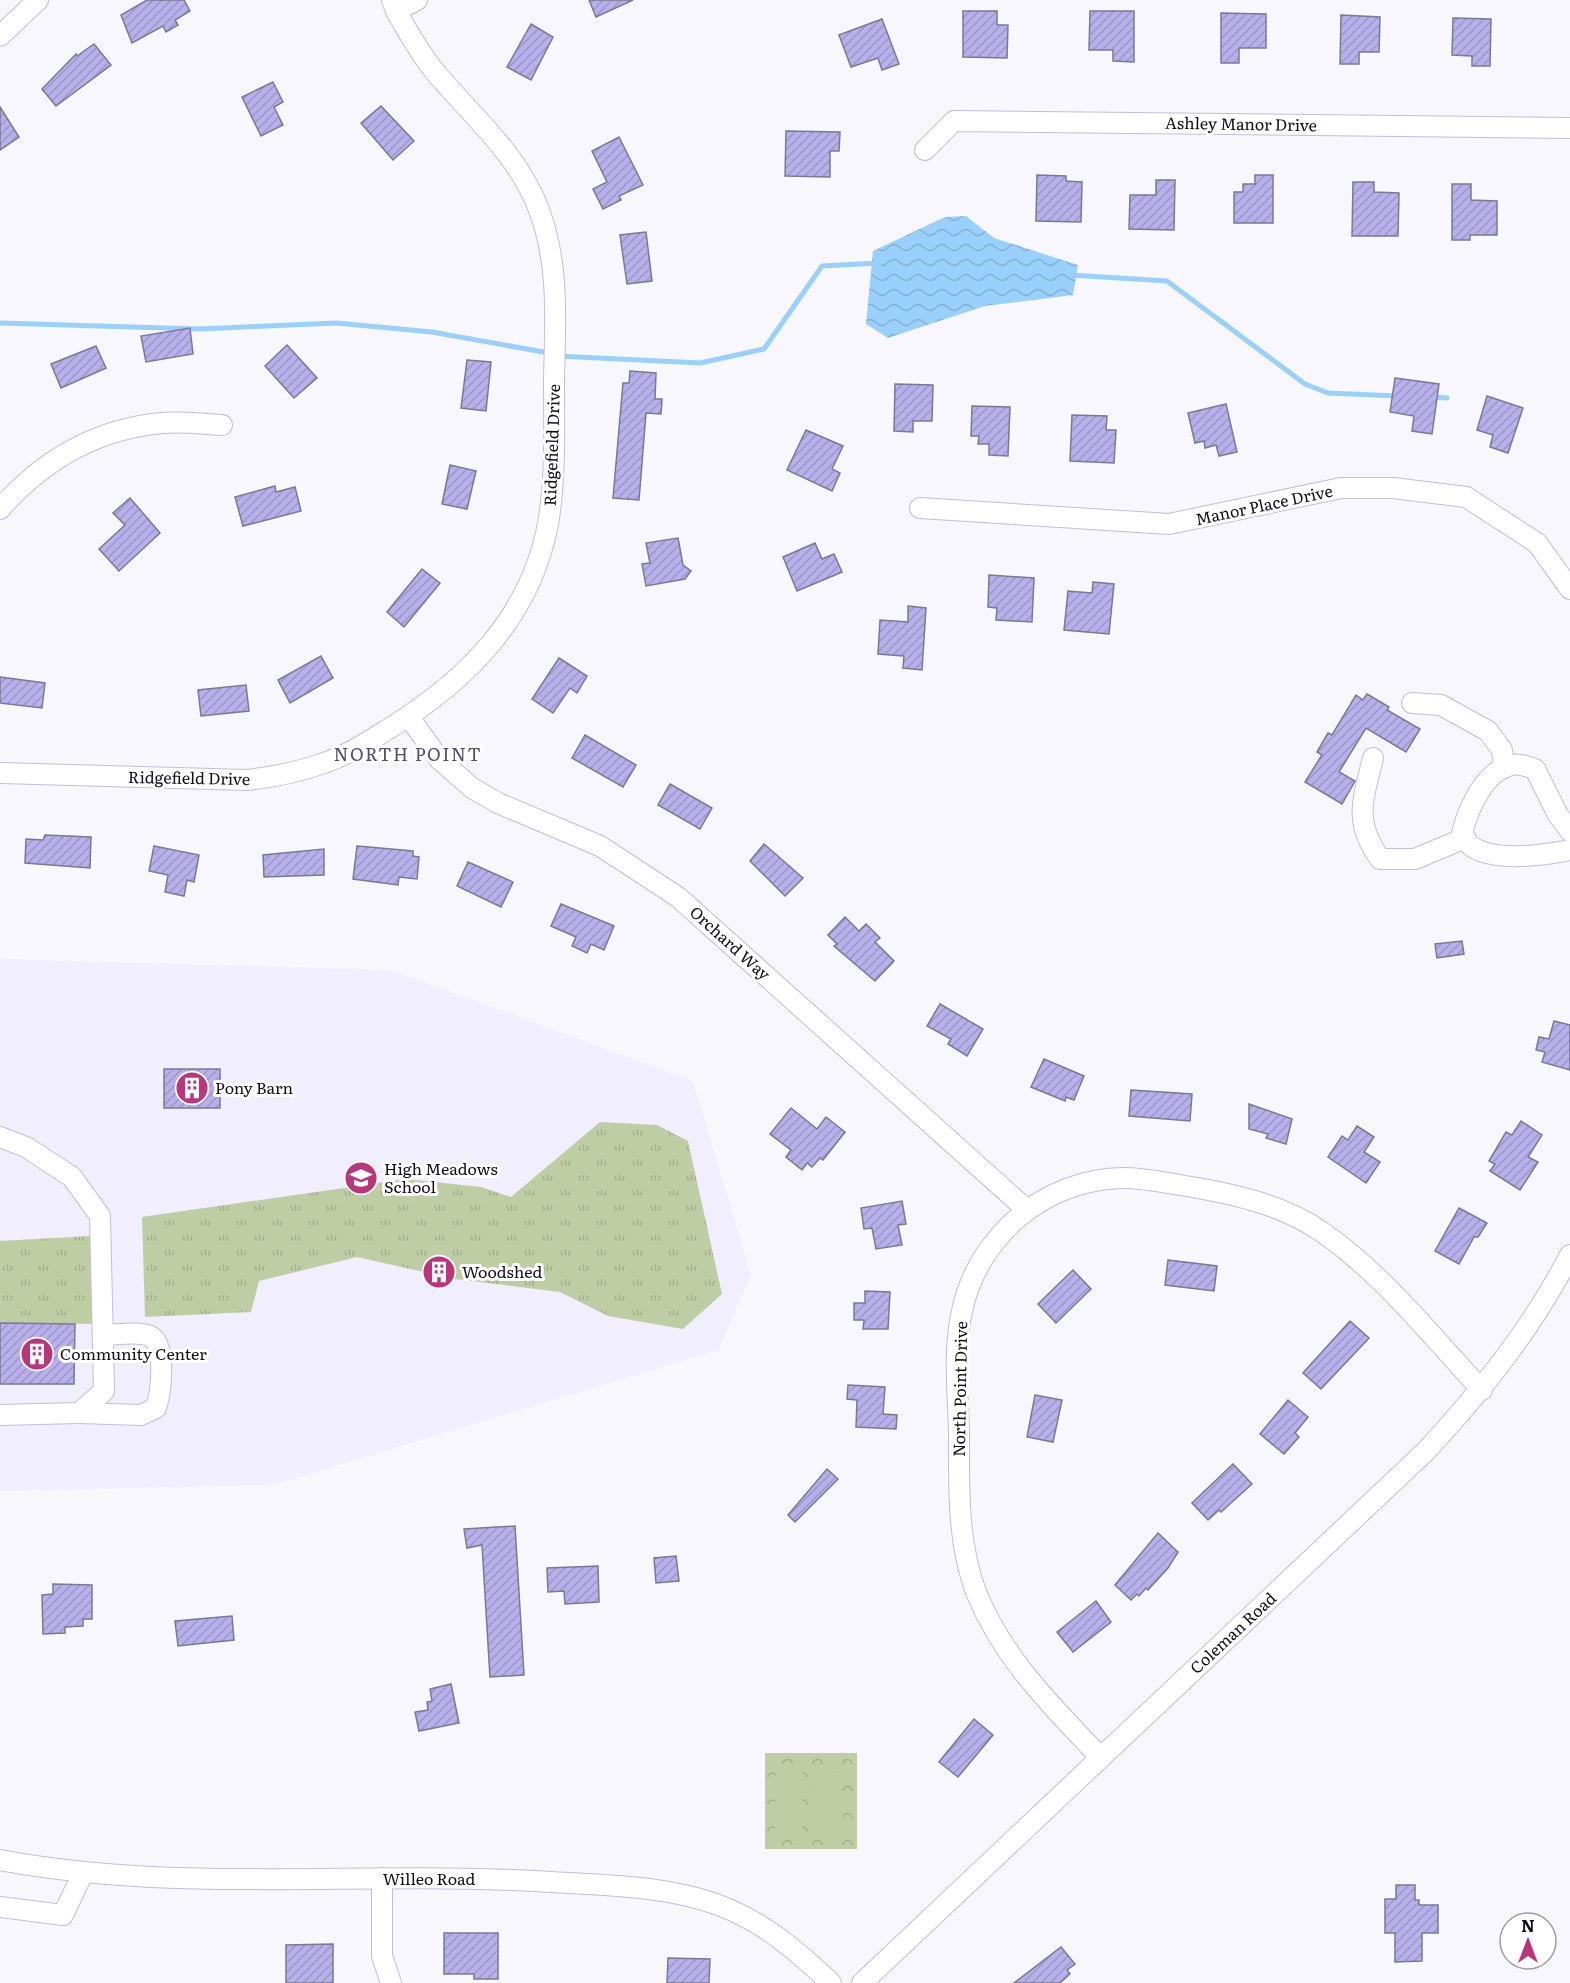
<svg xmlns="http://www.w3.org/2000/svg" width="1570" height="1983" viewBox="0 0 1570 1983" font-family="Literata,serif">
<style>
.built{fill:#f1eefe}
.grass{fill:url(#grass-tufts)}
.park{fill:url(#park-crowns)}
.pitch{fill:#bfcda4}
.water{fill:url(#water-waves)}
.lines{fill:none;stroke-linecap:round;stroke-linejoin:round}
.stream{stroke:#99d1fc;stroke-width:5}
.building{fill:url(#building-hatch);stroke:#7b7894;stroke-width:1.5}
.minor-casing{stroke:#c3bddc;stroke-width:22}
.minor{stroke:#fff;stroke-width:20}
.labels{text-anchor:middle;stroke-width:6;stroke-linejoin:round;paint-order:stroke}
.street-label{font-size:16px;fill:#100d18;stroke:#fff}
.poi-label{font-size:16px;fill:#100d18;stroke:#fff;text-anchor:start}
.neighbourhood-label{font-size:18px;letter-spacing:1.5px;fill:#544e69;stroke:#fff}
</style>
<defs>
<pattern id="grass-tufts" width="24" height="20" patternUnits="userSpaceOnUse" patternTransform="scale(1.5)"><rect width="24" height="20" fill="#bfcda4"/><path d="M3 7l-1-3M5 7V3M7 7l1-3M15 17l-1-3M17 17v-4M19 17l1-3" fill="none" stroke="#a3af8c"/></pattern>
<pattern id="park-crowns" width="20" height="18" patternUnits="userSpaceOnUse" patternTransform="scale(1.5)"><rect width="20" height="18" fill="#bfcda4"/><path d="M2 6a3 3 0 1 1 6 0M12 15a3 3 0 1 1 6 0" fill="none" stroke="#a3af8c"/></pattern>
<pattern id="water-waves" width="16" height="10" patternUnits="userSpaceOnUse" patternTransform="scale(1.5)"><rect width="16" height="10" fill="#99d1fc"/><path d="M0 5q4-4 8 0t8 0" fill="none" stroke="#83b2d7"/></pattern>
<pattern id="building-hatch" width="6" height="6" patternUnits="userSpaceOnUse" patternTransform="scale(1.5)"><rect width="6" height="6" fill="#b7b0eb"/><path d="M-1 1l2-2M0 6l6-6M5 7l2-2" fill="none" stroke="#9c96c9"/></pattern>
</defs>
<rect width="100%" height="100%" fill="#f8f7fd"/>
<polygon class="built" points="0,959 391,970 693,1081 751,1275 718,1350 273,1485 0,1491"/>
<g class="grass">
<polygon points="600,1122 657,1125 688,1141 722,1294 683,1329 608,1316 560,1292 455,1279 357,1257 259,1281 251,1312 145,1317 142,1217 406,1179 481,1187 511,1197"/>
<polygon points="90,1236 94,1324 0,1323 0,1241"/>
</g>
<rect class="park" x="765" y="1753" width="92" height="96"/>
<g class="pitch">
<polygon points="776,1773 803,1773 802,1834 775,1833"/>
<polygon points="813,1773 841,1773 840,1834 812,1834"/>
</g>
<polygon class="water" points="966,216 994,238 1078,265 1073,295 985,306 888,338 866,324 873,251 945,217"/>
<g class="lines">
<g class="stream">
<polyline points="1071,275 1167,281 1305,384 1328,393 1397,396"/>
<polyline points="0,323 199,329 337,323 432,332 549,353"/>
<polyline points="558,356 700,363 764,349 822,266 879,263"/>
<polyline points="1431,397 1447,398"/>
</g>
</g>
<g class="building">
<polygon points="147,0 184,0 190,11 175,20 178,25 166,32 163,26 132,43 121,15"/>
<polygon points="589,0 633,0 596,17"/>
<polygon points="963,11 997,11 997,25 1008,25 1007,58 963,57"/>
<polygon points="1090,11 1134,11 1134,62 1113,61 1113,50 1089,50"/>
<polygon points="1221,13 1266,14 1266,48 1239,48 1239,63 1221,63"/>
<polygon points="1341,15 1380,17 1379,52 1359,52 1359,64 1340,64"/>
<polygon points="1453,18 1491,19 1490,66 1472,66 1472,56 1452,55"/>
<polygon points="882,19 899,64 882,70 878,58 851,67 839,35"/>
<polygon points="531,24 553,37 531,80 507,67"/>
<polygon points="94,44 111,65 56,106 42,89 76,54 77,56"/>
<polygon points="273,82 283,102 274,107 283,125 261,136 242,97"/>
<polygon points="381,106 414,141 393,160 361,123"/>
<polygon points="0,107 19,137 0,150"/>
<polygon points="786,131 840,132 839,151 830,151 830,177 785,176"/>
<polygon points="619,137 643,185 619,196 621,200 603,209 593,189 607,182 592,151"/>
<polygon points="1037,175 1066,176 1066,181 1082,182 1081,222 1036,221"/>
<polygon points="1255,175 1273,175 1273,223 1234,223 1234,192 1243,192 1243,184 1255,184"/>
<polygon points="1156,180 1175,180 1174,230 1129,229 1130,195 1156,195"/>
<polygon points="1353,182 1374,182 1374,192 1399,193 1398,236 1352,236"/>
<polygon points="1452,184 1471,184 1471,200 1497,201 1497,235 1470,235 1470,240 1452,240"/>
<polygon points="646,232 652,281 627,284 620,235"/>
<polygon points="190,328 193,354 146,362 141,336"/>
<polygon points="287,345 317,378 294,398 265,366"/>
<polygon points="96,346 106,368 61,388 51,364"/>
<polygon points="467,360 491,362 486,411 461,408"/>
<polygon points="630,371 656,373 655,399 662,399 661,414 646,413 639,500 613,498 623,383 629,383"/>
<polygon points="1395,378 1439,384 1432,434 1412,431 1414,416 1390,412"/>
<polygon points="895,384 933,385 932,421 913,421 913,432 894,431"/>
<polygon points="1487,396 1523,408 1508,453 1490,447 1493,435 1477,430"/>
<polygon points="1226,404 1237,452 1219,456 1216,445 1205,448 1204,441 1195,443 1188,413"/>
<polygon points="972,406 1010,407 1008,456 989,455 989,444 978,444 979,436 971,436"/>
<polygon points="1072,415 1107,416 1106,430 1116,430 1114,463 1070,461"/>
<polygon points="806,430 843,446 832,469 840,473 832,491 787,470"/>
<polygon points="450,465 476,471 467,509 442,504"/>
<polygon points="275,486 276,492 295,487 301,511 243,526 235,497"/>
<polygon points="130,498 160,533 119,571 99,549 125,525 113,513"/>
<polygon points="678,538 683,565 691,571 685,579 646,586 642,564 650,563 646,543"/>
<polygon points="815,543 822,559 834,554 842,572 797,591 783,557"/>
<polygon points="422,569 440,583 404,627 387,612"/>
<polygon points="989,575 1034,578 1032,622 996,620 997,608 988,607"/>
<polygon points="1093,582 1114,584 1109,634 1064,630 1068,591 1092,593"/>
<polygon points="908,606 926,608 922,670 903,668 904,656 878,654 880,620 908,622"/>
<polygon points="321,656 333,678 290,703 278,680"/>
<polygon points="559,658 587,676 577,693 570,688 553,713 532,699"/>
<polygon points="0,677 45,683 42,708 0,703"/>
<polygon points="246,685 249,711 201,716 198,690"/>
<polygon points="1367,694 1389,707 1387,710 1420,729 1406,752 1366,728 1339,772 1355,781 1342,804 1305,782 1322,755 1317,752 1328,733 1332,735 1356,695 1363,700"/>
<polygon points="585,735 636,765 623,787 572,758"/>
<polygon points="670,784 712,808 700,829 658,805"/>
<polygon points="45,835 91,837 90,868 25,863 26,839 43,840"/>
<polygon points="764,844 803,878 785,896 750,861"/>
<polygon points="154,846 199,855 194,882 187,880 184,896 165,892 168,875 149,871"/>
<polygon points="357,846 413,851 413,856 419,857 417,879 399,877 398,885 353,879"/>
<polygon points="324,849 324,875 264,877 263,855"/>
<polygon points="468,862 513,882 501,907 457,886"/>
<polygon points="561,904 614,926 604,950 591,944 587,953 572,946 576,937 551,926"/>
<polygon points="845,917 859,931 866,924 880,938 875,942 894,961 875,981 834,946 837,944 828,935"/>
<polygon points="1462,941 1464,954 1437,958 1435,944"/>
<polygon points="940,1004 983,1029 967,1056 948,1044 951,1039 927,1026"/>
<polygon points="1554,1021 1570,1025 1570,1070 1542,1062 1545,1052 1536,1050 1539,1037 1549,1039"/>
<polygon points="1044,1059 1084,1076 1074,1100 1066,1097 1065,1101 1031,1087"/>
<rect x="164" y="1069" width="56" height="39"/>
<polygon points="1131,1090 1192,1094 1190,1121 1129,1116"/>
<polygon points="1249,1104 1292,1119 1286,1144 1266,1138 1268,1134 1249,1129"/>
<polygon points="791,1108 817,1129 826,1117 845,1132 823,1160 820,1158 812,1167 807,1163 802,1170 786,1157 791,1150 770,1134"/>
<polygon points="1521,1121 1542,1135 1528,1157 1538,1162 1520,1190 1490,1171 1495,1164 1489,1161 1506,1132 1512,1135"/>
<polygon points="1357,1126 1374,1137 1364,1152 1380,1162 1366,1183 1328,1157 1342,1136 1348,1140"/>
<polygon points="902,1201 906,1224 898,1225 902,1245 876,1249 872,1228 864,1229 861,1208"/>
<polygon points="1459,1208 1487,1223 1478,1237 1474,1237 1459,1264 1435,1251"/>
<polygon points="1168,1260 1217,1266 1214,1291 1165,1285"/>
<polygon points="1073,1270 1091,1289 1056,1323 1038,1304"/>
<polygon points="865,1291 890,1292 888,1329 863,1329 864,1320 854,1320 854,1303 865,1303"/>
<polygon points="1350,1321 1369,1338 1321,1389 1303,1373"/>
<polygon points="0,1323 75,1324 74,1384 0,1384"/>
<polygon points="848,1385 885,1387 883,1414 897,1415 896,1429 856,1427 857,1400 847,1399"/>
<polygon points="1035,1395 1062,1400 1053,1442 1027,1437"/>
<polygon points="1288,1400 1308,1417 1295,1433 1299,1437 1284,1454 1260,1434"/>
<polygon points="1233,1464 1252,1484 1221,1512 1219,1510 1208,1520 1192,1503"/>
<polygon points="827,1469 838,1479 795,1522 788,1515"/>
<polygon points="515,1526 524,1675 490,1677 482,1545 467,1548 464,1529"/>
<polygon points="1158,1533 1178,1552 1168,1568 1148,1590 1146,1588 1139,1596 1137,1594 1131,1600 1115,1585"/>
<polygon points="676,1556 679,1581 656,1583 654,1558"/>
<polygon points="598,1566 599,1602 565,1604 564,1591 548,1592 547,1568"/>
<polygon points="53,1584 92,1585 92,1619 83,1619 83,1626 65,1627 65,1633 43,1634 42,1595 53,1594"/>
<polygon points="1096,1601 1111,1622 1073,1652 1057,1632"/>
<polygon points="232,1616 234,1640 178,1646 175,1621"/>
<polygon points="451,1684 459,1723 419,1731 415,1712 428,1710 427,1702 432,1701 430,1689"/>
<polygon points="974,1719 993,1735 958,1777 939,1762"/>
<polygon points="1396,1885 1415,1885 1415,1900 1419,1900 1419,1905 1438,1905 1438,1933 1422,1933 1422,1961 1395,1962 1395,1933 1385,1933 1385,1899 1396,1899"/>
<polygon points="444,1933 498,1933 498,1979 474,1979 474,1974 444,1974"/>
<polygon points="333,1944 333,1983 286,1983 286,1945"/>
<polygon points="1061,1947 1075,1964 1067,1970 1070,1974 1060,1983 1014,1983"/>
<polygon points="668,1958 710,1959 709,1983 667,1983"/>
</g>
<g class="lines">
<defs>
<g id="minor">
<polyline points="396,11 417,0"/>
<polyline points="0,36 38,0"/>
<polyline points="925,150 954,121 1570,128"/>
<polyline points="920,508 1169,524 1341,488 1393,488 1466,497 1537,543 1570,589"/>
<path d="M 0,509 C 43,460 96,429 162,423 C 181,421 202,424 222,425"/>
<polyline points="1412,703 1441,705 1488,731 1502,750 1504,768"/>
<polyline points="409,717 439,759 472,788 498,803 600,846 678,897 1027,1210"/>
<path d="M 1373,758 C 1363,800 1353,821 1380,859 L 1415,859 L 1465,838"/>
<path d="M 0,773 L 247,780 C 274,777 299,772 324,763 C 348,755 369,741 390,728 C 467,680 530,618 548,524 C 556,477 554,428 554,381 C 555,323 560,266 539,210 C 519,155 472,116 436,73 C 420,54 408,32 396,11 L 392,0"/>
<path d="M 1570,831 L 1558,815 L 1535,769 C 1528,767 1519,763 1512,765 C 1485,770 1468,809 1462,833 C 1464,836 1467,843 1470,845 C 1492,863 1545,855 1570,850"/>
<polyline points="0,1137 26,1147 72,1177 100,1216 104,1391 79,1413 0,1415"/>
<path d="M 79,1413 L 141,1415 L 156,1408 C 161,1393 167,1344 150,1336 C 138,1331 116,1335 103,1335"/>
<path d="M 1100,1757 C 1052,1706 1003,1659 976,1592 C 957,1541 959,1486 959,1432 C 958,1393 953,1349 962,1311 C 978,1235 1046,1179 1123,1178 C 1142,1178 1162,1182 1180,1185 C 1229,1193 1280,1203 1322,1232 C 1383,1274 1431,1336 1482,1390"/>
<path d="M 0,1860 C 182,1894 368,1870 551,1882 C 606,1885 669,1886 721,1906 C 765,1923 797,1951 831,1983"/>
<polyline points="382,1878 382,1956 391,1983"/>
<polyline points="0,1907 63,1915 83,1873"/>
<path d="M 862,1983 L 1426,1451 C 1483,1389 1531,1330 1570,1255"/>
</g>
</defs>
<use href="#minor" class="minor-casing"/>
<use href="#minor" class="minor"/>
</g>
<defs>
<symbol id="building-disc" viewBox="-11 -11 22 22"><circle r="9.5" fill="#ba367b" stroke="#fff"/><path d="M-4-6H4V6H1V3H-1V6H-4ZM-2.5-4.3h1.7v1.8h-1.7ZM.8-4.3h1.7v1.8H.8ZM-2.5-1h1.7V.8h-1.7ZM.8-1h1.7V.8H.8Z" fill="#fff"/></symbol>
<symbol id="school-disc" viewBox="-11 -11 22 22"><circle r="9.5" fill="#ba367b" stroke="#fff"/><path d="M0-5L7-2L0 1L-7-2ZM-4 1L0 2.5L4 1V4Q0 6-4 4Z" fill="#fff"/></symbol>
</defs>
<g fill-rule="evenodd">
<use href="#building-disc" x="173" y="1069" width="38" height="38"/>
<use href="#school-disc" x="342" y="1159" width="38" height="38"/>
<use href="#building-disc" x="420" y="1253" width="38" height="38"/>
<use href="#building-disc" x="18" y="1335" width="38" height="38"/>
</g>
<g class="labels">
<g class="street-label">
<text transform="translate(1241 124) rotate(1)" y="6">Ashley Manor Drive</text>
<text transform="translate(552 445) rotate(-88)" y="6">Ridgefield Drive</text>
<text transform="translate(1264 505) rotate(-12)" y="6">Manor Place Drive</text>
<text transform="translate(189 778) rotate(1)" y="6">Ridgefield Drive</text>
<text transform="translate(730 943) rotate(42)" y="6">Orchard Way</text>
<text transform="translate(960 1389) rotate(-89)" y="6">North Point Drive</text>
<text transform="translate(1233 1633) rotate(-43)" y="6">Coleman Road</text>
<text x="429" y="1885">Willeo Road</text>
</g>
<g class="poi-label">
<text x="215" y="1094">Pony Barn</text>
<text x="384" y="1175">High Meadows<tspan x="384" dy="18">School</tspan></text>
<text x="462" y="1278">Woodshed</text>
<text x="60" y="1360">Community Center</text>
</g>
<g class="neighbourhood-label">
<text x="408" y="761">NORTH POINT</text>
</g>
</g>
<g transform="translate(1528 1941)"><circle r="28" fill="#ffffff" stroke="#9f9ea3" stroke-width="1.5"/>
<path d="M0-4.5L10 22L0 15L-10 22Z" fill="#ba367b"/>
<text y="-9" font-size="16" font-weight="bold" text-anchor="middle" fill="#100d18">N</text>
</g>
</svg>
